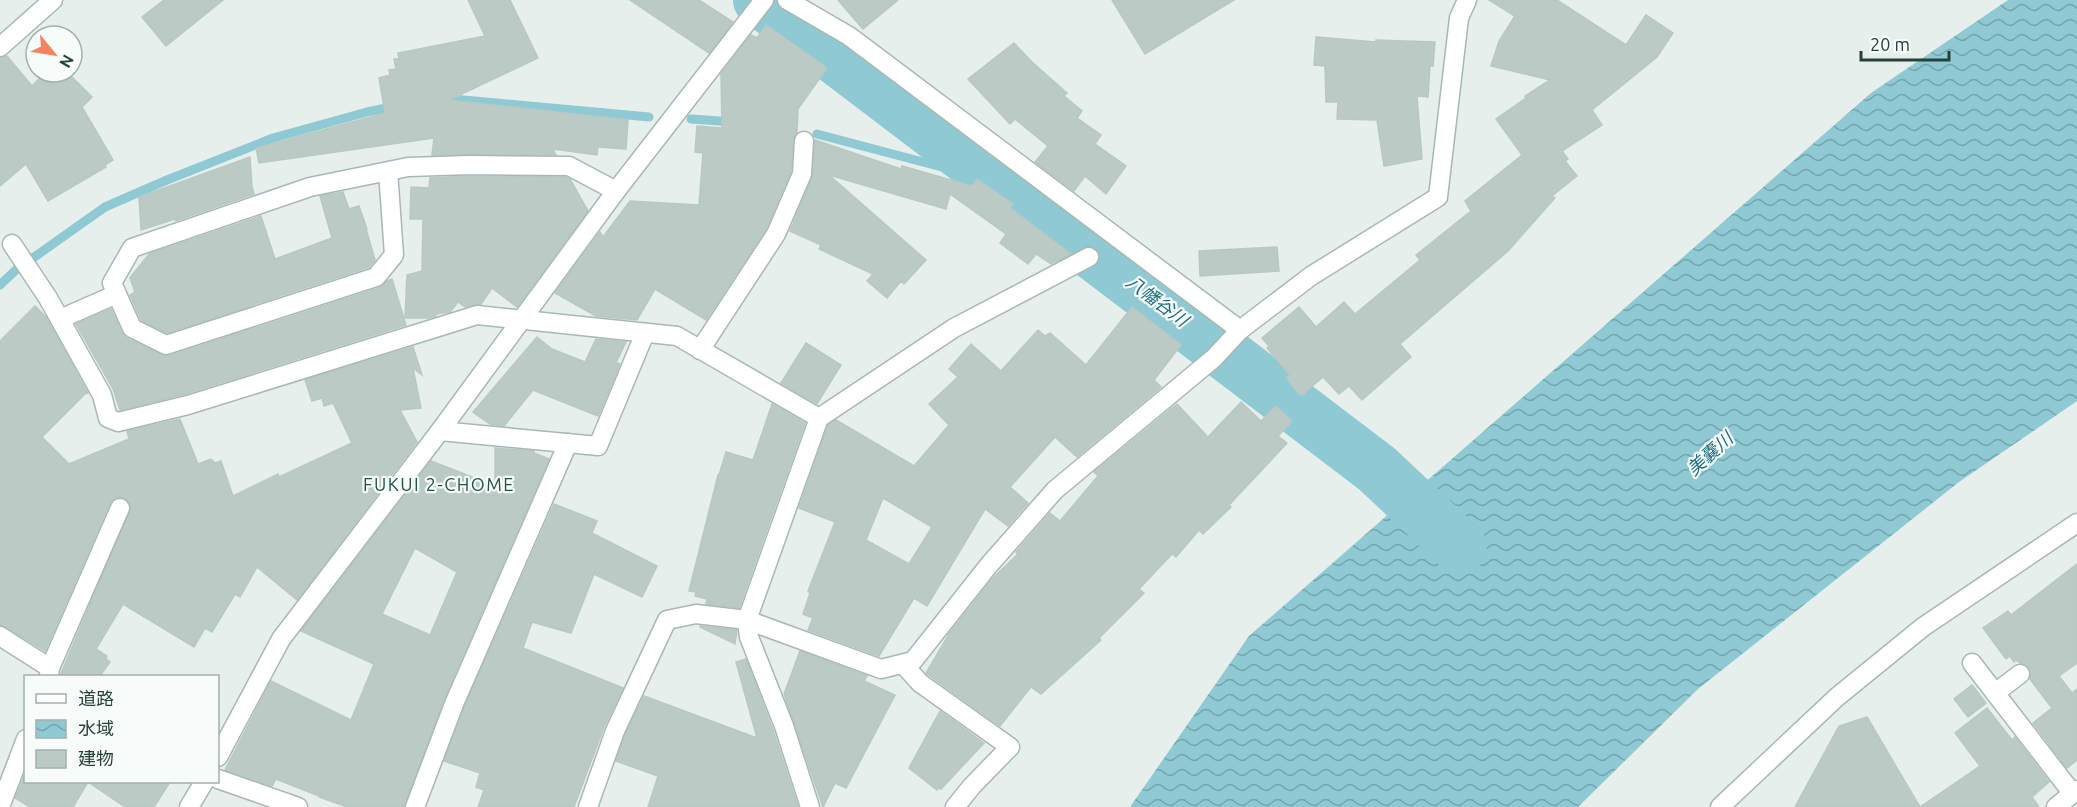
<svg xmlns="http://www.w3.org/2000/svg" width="2077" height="807" viewBox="0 0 2077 807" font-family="Ubuntu,'Noto Sans JP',sans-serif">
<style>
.water{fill:url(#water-waves)}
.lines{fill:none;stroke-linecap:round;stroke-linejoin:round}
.stream{stroke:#8ec9d4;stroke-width:9}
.river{stroke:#8ec9d4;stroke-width:54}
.building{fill:#bbcac4;stroke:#b8c9c2;stroke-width:1.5;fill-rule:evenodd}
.minor-casing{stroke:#a8b8b2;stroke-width:21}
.minor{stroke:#fff;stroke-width:18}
.labels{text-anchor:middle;stroke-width:4.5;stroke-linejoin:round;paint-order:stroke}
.water-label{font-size:18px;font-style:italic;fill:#1c6f80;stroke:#f7fbf9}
.neighbourhood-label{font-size:18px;letter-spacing:1.5px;fill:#1f5548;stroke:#f7fbf9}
</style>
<defs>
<pattern id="water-waves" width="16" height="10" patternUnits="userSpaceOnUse" patternTransform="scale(1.5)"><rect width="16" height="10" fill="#8ec9d4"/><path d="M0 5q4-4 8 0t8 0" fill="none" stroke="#74a5ad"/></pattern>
</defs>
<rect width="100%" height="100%" fill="#e6efeb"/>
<polygon class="water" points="2008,0 2077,0 2077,401 1959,482 1698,689 1578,807 1130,807 1249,636 1871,93"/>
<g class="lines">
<g class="stream">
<polyline points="442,98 649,117"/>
<polyline points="691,119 734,122"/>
<polyline points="817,134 972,175 982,167"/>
<polyline points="33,258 105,207 167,180 273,138 367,112 396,106"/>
<polyline points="0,285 19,267"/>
</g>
<polyline class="river" points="760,0 1377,469 1460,547"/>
</g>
<g class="building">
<polygon points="164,0 223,0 166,46 142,17"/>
<polygon points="468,0 510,0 538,58 449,100 628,120 626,149 598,147 597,155 553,149 556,155 432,155 434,138 259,163 256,148 385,113 379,78 390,75 389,70 396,69 394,59 399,59 398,53 485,36"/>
<polygon points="630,0 699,0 733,22 709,53"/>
<polygon points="838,0 898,0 863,29"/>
<polygon points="1112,0 1234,0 1145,54"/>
<polygon points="1489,0 1557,0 1626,45 1646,15 1673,33 1657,57 1592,110 1602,125 1562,151 1568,159 1565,161 1577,176 1552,196 1555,198 1508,251 1400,344 1411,357 1362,400 1349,386 1339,394 1323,377 1301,396 1286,378 1290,375 1267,348 1269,346 1262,338 1299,307 1316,327 1344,302 1355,314 1420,260 1416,255 1471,211 1465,201 1522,155 1496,119 1526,98 1525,96 1550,80 1491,66 1499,41 1515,16"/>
<polygon points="766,25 827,68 798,109 797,133 793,140 791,171 766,229 706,320 655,289 637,320 596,316 555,293 600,232 603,237 630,201 699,205 703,153 695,152 697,126 722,128 721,74 751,35 757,38"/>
<polygon points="1316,37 1376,42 1376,40 1435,42 1433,66 1430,66 1428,97 1417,96 1422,159 1384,166 1377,120 1337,119 1338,102 1326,102 1325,66 1314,65"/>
<polygon points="1014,43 1032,62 1067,93 1064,96 1082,111 1077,118 1101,135 1095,144 1126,166 1106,194 1085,176 1074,191 1035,162 1048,146 1015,119 1010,124 968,79"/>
<polygon points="7,56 32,86 46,72 67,72 92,97 82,107 113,160 105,165 106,167 48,201 26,164 0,186 0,58"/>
<polygon points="815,140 901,169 902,166 972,186 977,179 1013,204 1010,208 1071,254 1051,264 1036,254 1028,264 1000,243 1006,234 950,194 946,209 829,175 926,260 904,284 901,281 887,298 867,281 873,274 819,249 821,245 790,231 812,178"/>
<polygon points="250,157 252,187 254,194 175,221 178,218 141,230 139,197"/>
<polygon points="470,176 566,177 570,179 588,211 517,307 492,288 481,304 465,307 458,302 450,312 436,314 436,316 428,318 405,318 407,275 422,271 423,219 410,219 411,187 429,188 430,178"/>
<polygon points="343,192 349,209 359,206 367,229 366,229 375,260 369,267 167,333 141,320 130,295 135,292 130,278 149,254 261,216 275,259 332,238 320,196"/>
<polygon points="1277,247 1279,271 1200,276 1199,251"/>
<polygon points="392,279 406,325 185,394 120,410 113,389 76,324 111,309 122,333 126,338 161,355 169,356 379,288 387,281"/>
<polygon points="35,306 46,317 88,393 85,394 42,437 69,464 129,439 127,431 180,419 198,464 211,459 215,463 221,461 233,496 278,474 279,477 352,443 333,403 324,406 322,398 312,401 305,380 413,347 422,375 413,368 421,408 400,410 417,442 297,600 257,567 240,597 235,594 212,632 205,628 194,647 123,604 96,649 107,656 106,659 110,662 100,676 60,676 131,507 129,502 124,498 114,499 110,503 45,651 6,627 0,625 0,341"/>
<path d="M 1132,307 L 1181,345 L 1154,380 L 1161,387 L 1077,457 L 1055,437 L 1010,487 L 1028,503 L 1008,526 L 985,509 L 927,606 L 914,598 L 879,656 L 808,630 L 813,618 L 803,614 L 810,593 L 808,591 L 835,522 L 799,508 L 828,425 L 836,420 L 914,466 L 949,425 L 929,404 L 958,377 L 949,369 L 971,344 L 1001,371 L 1038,330 L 1045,336 L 1050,333 L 1086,365 ZM 883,498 L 932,527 L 909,564 L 866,540 Z"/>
<polygon points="537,337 552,349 585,362 596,339 626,342 616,363 620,364 598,416 533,390 504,426 490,424 473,412"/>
<polygon points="806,343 841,365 817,404 781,383"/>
<polygon points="1241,402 1261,421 1276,406 1292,421 1278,436 1287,443 1229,505 1231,507 1203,534 1199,530 1176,557 1172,554 1139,589 1144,593 1099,638 1101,640 1041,694 1031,687 1000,726 926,673 949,634 994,577 1018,554 1016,552 1050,513 1060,521 1098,476 1094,472 1177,404 1208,437"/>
<polygon points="772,404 805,423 739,608 706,604 707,599 695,596 696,592 689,591 718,475 719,475 726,452 753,460"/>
<path d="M 495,448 L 534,451 L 534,453 L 549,459 L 444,699 L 404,807 L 347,807 L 319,797 L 319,796 L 276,779 L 272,786 L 225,770 L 271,681 L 351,720 L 374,664 L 301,631 L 431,461 L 495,486 ZM 415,548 L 457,572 L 430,635 L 382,614 Z"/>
<polygon points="554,504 597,521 592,533 657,566 642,597 594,574 571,633 532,622 523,648 623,688 604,727 574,807 478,807 484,790 476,787 480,773 444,761 464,708"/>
<polygon points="2077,564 2077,663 2059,676 2072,693 2077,689 2077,760 2067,768 2033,723 2052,708 2030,679 2031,673 2029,668 2016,660 2014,662 2010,656 2006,659 1983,628 2008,611 2011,615"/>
<polygon points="700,626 737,630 735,644 700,627"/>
<polygon points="800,651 867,676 864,681 895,695 846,788 835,783 823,807 784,694"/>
<polygon points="746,659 773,730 798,807 648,807 658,776 616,761 625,735 644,696 757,738 736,662"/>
<polygon points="1972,685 1986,703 1968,717 1954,699"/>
<polygon points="1987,708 2012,740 2015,737 2049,782 2032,797 2039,807 1795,807 1839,726 1867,717 1920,807 1980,766 1955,733"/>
<polygon points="940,711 984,743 941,789 939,788 937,790 909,768"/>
<polygon points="26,772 26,782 170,782 154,807 125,807 88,782 73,807 30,807 15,798"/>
</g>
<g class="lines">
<defs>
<g id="minor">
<polyline points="787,0 849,36 1240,330"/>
<polyline points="0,47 53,0"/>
<polyline points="388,171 394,255 376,277 166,345 132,328 112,283 132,248 310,187 408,167 470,165 569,166 616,191"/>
<polyline points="12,244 48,298 102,395 108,418 118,422 188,405 477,315 677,336 819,418"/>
<polyline points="60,319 117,294"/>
<polyline points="700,350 776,234 802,174 804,141"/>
<polyline points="440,431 598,446 645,333"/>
<polyline points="0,636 50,668"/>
<polyline points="1972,663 2073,794"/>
<polyline points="903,664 920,683 1010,747 972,786 955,807"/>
<polyline points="49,676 50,668 120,508"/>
<polyline points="1995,693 2020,674"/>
<polyline points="218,757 281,639 440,431 616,191 764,0"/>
<polyline points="218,779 298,807"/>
<polyline points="0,807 26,739"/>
<polyline points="189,807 204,782"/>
<polyline points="415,807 454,704 568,443"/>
<polyline points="588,807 615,731 667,620 696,614 747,620 881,669 913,661 989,565 1055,490 1214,358 1240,330 1311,276 1438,197 1459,18 1467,0"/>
<polyline points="810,807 784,726 749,637 747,620 819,418 954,328 1089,257"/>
<polyline points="1720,807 1837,697 1923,627 2077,523"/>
<polyline points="2056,807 2077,790"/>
</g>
</defs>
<use href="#minor" class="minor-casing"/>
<use href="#minor" class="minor"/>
</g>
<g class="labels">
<g class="water-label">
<text transform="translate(1157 301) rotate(37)" y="6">八幡谷川</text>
<text transform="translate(1710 454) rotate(-42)" y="6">美嚢川</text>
</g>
<g class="neighbourhood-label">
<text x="439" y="491">FUKUI 2-CHOME</text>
</g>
</g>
<rect x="24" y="675" width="195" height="108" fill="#f7fbf9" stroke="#a3b1ad" stroke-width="1.5"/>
<rect x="36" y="694" width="30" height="9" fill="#ffffff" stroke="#a3b1ad" stroke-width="1.5"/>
<text x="78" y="705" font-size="18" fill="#24423a">道路</text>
<rect x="36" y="720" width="30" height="18" fill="url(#water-waves)" stroke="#a3b1ad" stroke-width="1.5"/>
<text x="78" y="735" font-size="18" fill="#24423a">水域</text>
<rect x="36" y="750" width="30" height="18" fill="#bbcac4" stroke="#a3b1ad" stroke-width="1.5"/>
<text x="78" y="765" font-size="18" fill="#24423a">建物</text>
<g transform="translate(54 54) rotate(120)"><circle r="28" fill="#f7fbf9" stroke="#a3b1ad" stroke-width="1.5"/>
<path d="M0-4.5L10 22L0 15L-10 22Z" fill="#f4845f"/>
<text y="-9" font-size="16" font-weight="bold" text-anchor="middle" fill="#24423a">N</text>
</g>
<path d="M1861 51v9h88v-9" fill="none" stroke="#24423a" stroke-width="3"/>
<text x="1870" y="51" font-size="18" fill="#24423a" stroke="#f7fbf9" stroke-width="4.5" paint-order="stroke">20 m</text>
</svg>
